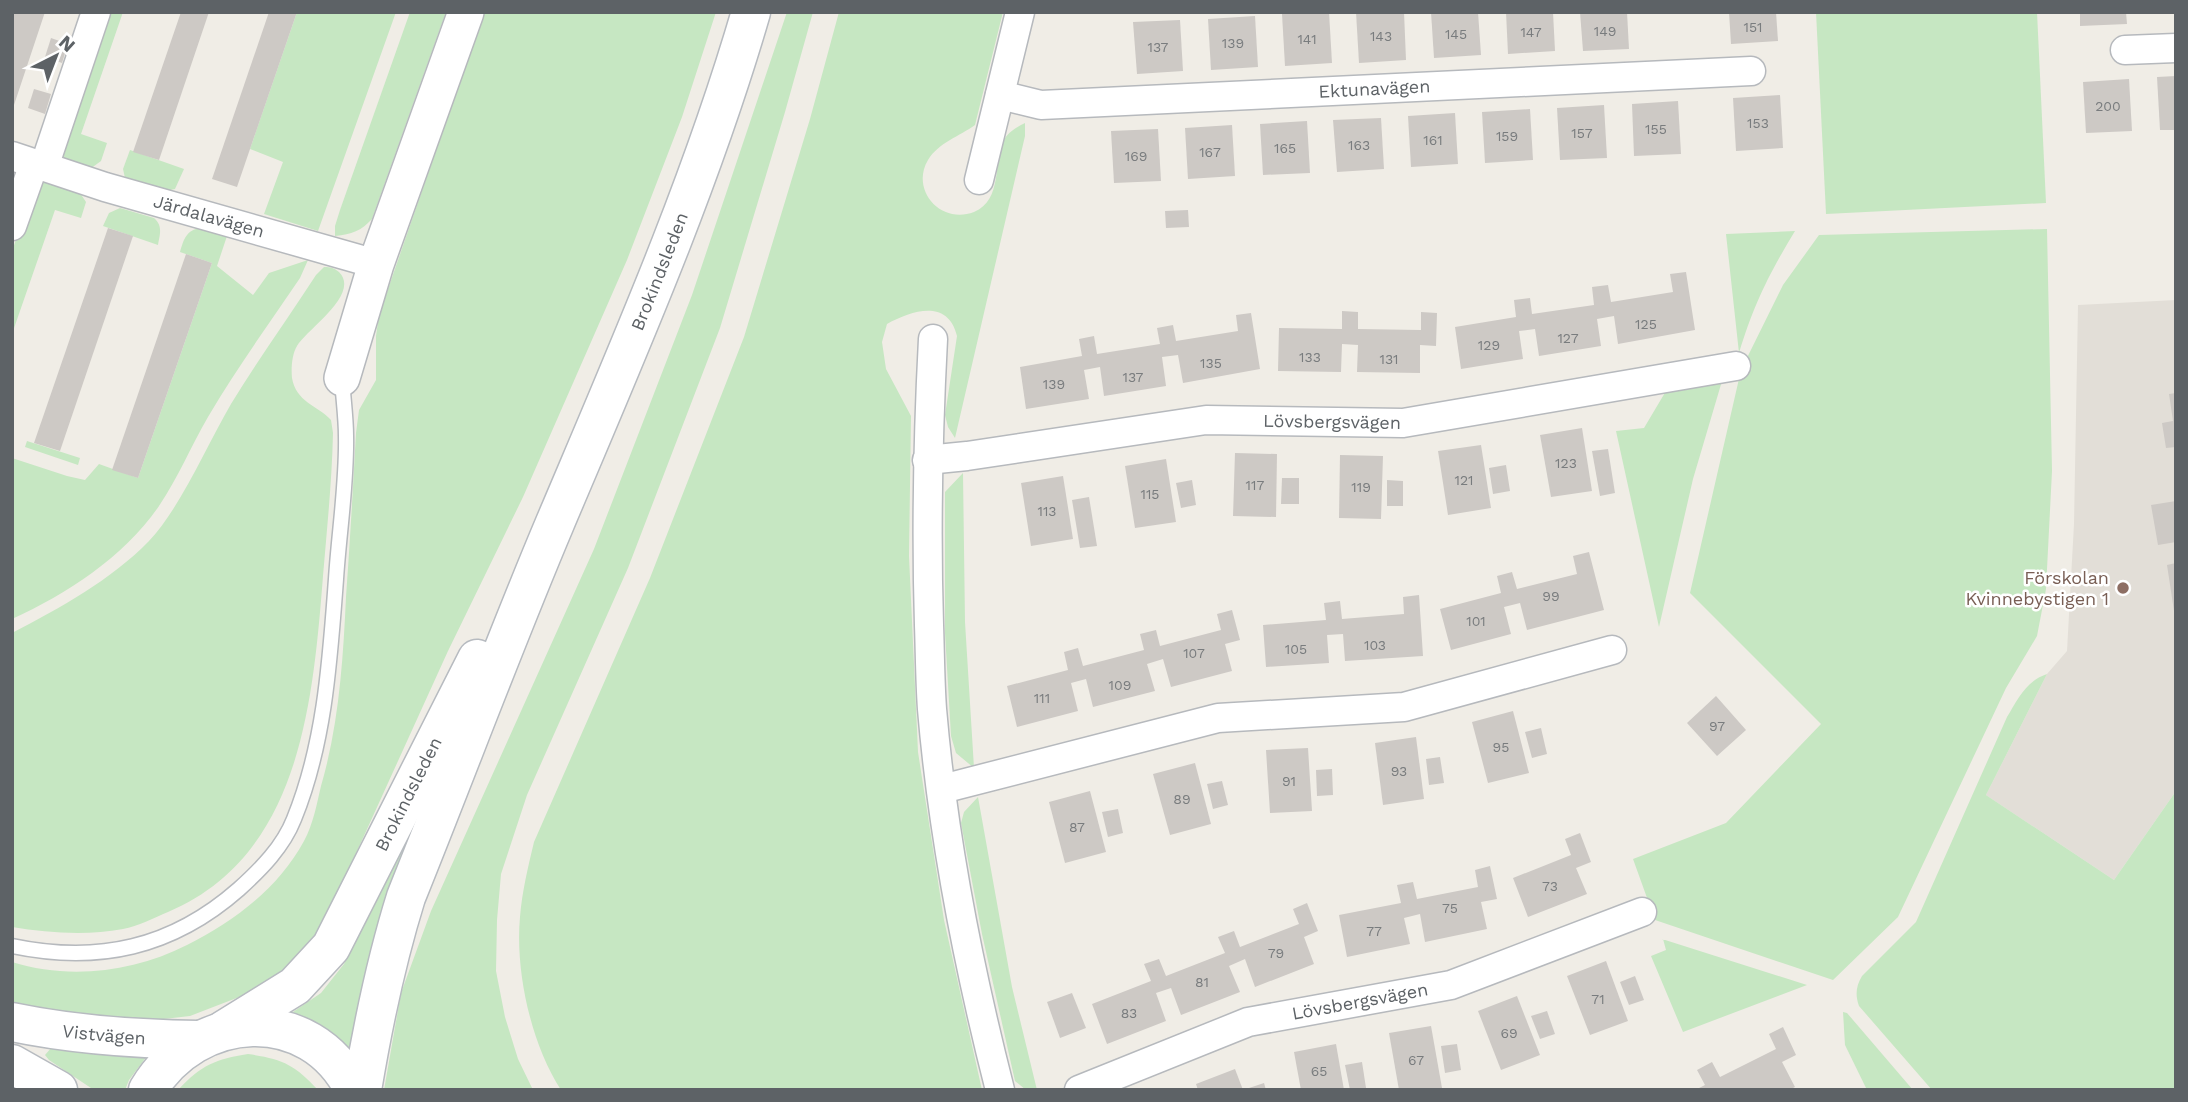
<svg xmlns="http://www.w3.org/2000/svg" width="2188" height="1102" viewBox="0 0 2188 1102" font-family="'Work Sans',sans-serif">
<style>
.education{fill:#e2ded7}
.green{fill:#c6e7c2}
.building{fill:#cdc9c5}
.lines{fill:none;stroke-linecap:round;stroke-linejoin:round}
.service-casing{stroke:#b6b9bd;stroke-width:17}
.minor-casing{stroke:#b6b9bd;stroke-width:31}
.tertiary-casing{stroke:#b6b9bd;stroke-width:38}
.secondary-casing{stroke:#b7bbc0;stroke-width:41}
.service{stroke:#fff;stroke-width:14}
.minor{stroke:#fff;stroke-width:28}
.tertiary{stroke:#fff;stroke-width:35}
.secondary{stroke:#fff;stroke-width:38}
.education-dot{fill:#8d6e63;stroke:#fff;stroke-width:2.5}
.labels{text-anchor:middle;stroke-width:5;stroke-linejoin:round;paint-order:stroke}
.number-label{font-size:14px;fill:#797c7e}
.street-label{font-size:18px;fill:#5d6266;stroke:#fff}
.education-label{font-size:18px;fill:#785e54;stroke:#fff;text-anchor:end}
</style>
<rect width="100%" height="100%" fill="#f0ede6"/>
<polygon class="education" points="2176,300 2176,791 2114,880 1986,795 2047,674 2067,651 2074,524 2078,305"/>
<g class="green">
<polygon points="105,12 123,12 81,134 107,143 101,161 90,169 67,161 61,155"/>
<polygon points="297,12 396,12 318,231 264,214 283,162 250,149"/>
<path d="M 410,12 L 446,12 L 372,219 C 361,231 352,234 335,236 L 335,226 L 340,210 Z"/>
<path d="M 484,12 L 716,12 L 682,117 L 627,260 L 523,497 L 448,651 L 323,926 L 299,962 L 247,994 L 190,1016 L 155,1020 L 93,1019 L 36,1009 L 12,1002 L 12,962 C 69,980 134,972 187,945 C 234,921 278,889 304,841 C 313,825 317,803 321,786 C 339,724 343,661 346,597 C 350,542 353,487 356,433 L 359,410 L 376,380 L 376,336 L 379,315 Z"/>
<polygon points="787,12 813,12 785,112 720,328 628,568 527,795 501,874 497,920 496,971 505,1017 518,1059 533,1090 384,1090 401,993 431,911 594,549 692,295"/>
<path d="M 839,12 L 1003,12 L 975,125 C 960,136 938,143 928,160 C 910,190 941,225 974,212 C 1003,200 993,162 1004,140 C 1008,132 1017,127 1025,123 L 1025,136 L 955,438 L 948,427 L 945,415 L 957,336 C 948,299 913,310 887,324 L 882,342 L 886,369 L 911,416 L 909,556 L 918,752 L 944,920 L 982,1090 L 561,1090 C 531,1044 515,971 520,917 C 522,892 528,867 534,842 L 650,578 L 744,337 L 810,119 Z"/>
<polygon points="1816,12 2037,12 2046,203 1826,214"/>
<path d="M 130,150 L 184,169 L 175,189 C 160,193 138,186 125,178 L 123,169 Z"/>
<polygon points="52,182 78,190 86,202 81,218 55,210 12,334 12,251 31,197 43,183"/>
<path d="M 120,208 L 154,218 C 163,226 160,234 158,245 L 103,226 L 109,213 Z"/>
<path d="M 201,228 L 227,236 L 217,266 L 253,295 L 269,273 L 308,260 L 300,278 C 269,324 236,369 208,417 C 191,446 178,478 159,506 C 125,556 67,594 12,619 L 12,458 L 67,476 L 85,480 L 99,464 L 138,478 L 212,263 L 180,252 C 184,239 186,230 201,228 Z"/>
<polygon points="2047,229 2052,471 2046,589 2037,636 2006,688 1898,917 1833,980 1655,920 1633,859 1726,823 1821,724 1690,593 1741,370 1783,285 1819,235"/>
<path d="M 1795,231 C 1769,274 1754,304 1739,353 L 1726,234 Z"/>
<path d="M 324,267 C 331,267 334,268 339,272 C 361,294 307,329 297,346 C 292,354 291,368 292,378 C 296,402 317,405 331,420 L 333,433 C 332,481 327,528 323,576 C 313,701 301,856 168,912 C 154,918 138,926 123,929 C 87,936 48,933 12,927 L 12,633 C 60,608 111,580 149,541 C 181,507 207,445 231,404 C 258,360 288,318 316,275 Z"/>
<polygon points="1722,381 1693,479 1659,627 1616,431 1644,428 1666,391"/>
<polygon points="27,441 80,458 78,465 25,447"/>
<polygon points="963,473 965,622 974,768 956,753 951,736 945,633 945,492"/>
<path d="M 2047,674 L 1986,795 L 2114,880 L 2176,791 L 2176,1090 L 1932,1090 L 1859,1006 C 1855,995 1856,986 1862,976 L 1916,922 L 2007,717 C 2018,699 2026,681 2047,674 Z"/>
<polygon points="428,780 352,1057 290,1014 321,993 344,964"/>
<polygon points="978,797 1012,987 1037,1090 1026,1090 1015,1081 982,934 961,823 964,812"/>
<polygon points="1663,939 1662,939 1807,985 1683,1032 1651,956 1666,950"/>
<polygon points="1843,1012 1847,1013 1913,1090 1867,1090 1845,1045"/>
<polygon points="52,1047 147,1056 129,1080 125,1090 94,1090 49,1060 45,1055"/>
<path d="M 248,1054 C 282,1059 294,1064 318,1090 L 178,1090 C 201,1065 216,1059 248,1054 Z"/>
</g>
<g class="building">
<polygon points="12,12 45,12 13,108 12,107"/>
<polygon points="181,12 209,12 159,160 133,152"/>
<polygon points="269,12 297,12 237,187 212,179"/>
<polygon points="1319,12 1329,12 1332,63 1285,66 1282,14"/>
<polygon points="1356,12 1404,12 1406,60 1359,63"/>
<polygon points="1431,12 1478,12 1481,55 1434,58"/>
<polygon points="1506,12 1553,12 1555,51 1508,54"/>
<polygon points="1580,12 1627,12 1629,49 1583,51"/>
<polygon points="1729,12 1776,12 1778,41 1731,44"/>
<polygon points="2080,12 2126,12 2127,24 2080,26"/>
<polygon points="1255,16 1258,67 1211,70 1208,19"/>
<polygon points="1180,20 1183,71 1137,74 1133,22"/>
<polygon points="51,38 68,44 62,63 45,57"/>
<polygon points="2176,76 2176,130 2160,130 2157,77"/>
<polygon points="2129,79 2132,131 2086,133 2083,82"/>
<polygon points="34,89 51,94 45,114 28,108"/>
<polygon points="1780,95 1783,148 1736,151 1733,98"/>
<polygon points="1678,101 1681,154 1634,156 1632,104"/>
<polygon points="1604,105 1607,158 1560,160 1557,108"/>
<polygon points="1530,109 1533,160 1485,163 1482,112"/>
<polygon points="1455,113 1458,164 1411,167 1408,116"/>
<polygon points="1381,118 1384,169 1337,172 1333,120"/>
<polygon points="1307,121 1310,173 1263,175 1260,124"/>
<polygon points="1232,125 1235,176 1188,179 1185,128"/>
<polygon points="1158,129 1161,181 1114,183 1111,131"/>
<polygon points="1188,210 1189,227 1166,228 1165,211"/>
<polygon points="108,228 133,236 60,451 34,443"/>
<polygon points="186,254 212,263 138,478 112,470"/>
<polygon points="1686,272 1695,330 1618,344 1614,316 1597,319 1601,346 1539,356 1535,329 1519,331 1523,359 1461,369 1455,327 1516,317 1514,300 1530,298 1532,314 1594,305 1592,287 1608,285 1611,302 1673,292 1670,274"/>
<polygon points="1342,311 1358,312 1358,329 1421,330 1421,312 1437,313 1436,346 1420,345 1420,373 1357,372 1358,345 1342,344 1341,372 1278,371 1279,328 1342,329"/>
<polygon points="1251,313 1260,369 1183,383 1178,355 1162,357 1166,386 1104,396 1100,367 1084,370 1089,399 1026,409 1020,367 1082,356 1079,339 1094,336 1097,354 1160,344 1157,328 1173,325 1176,341 1238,331 1236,315"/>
<polygon points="2176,393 2176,447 2166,448 2162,423 2173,421 2169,394"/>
<polygon points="1582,428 1592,491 1551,497 1540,435"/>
<polygon points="1481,445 1491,508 1448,515 1438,451"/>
<polygon points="1608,449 1615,493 1600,496 1592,451"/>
<polygon points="1235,453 1277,454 1276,517 1233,516"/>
<polygon points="1340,455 1383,456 1381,519 1339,518"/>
<polygon points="1166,459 1176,522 1135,528 1125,466"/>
<polygon points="1506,465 1510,491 1493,494 1489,468"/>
<polygon points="1063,476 1073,539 1031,546 1021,483"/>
<polygon points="1282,478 1299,478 1299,504 1281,504"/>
<polygon points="1192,480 1196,505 1181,508 1176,483"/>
<polygon points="1387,480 1403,481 1403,506 1387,506"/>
<polygon points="1089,497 1097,546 1080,548 1072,500"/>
<polygon points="2176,501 2176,542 2158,545 2151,505"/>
<polygon points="1589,552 1604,610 1527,630 1520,603 1504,607 1511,634 1451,650 1440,609 1501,593 1497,576 1512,572 1517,589 1577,574 1573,556"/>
<polygon points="2176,563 2176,611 2174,611 2167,565"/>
<polygon points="1419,595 1423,656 1345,661 1343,634 1327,635 1329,663 1266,667 1263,625 1326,620 1324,603 1340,601 1342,619 1404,614 1403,597"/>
<polygon points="1232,610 1240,640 1225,644 1232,671 1171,687 1163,659 1147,664 1155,691 1093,707 1086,679 1071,683 1078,711 1017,727 1007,686 1068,670 1064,652 1078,648 1083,666 1144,650 1140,634 1156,630 1160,646 1221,630 1217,614"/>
<polygon points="1716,696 1746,730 1717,756 1687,723"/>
<polygon points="1513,711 1529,773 1488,783 1472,722"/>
<polygon points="1541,728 1547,754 1532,758 1525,732"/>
<polygon points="1416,737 1424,799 1383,805 1375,743"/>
<polygon points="1308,748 1312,811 1270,813 1266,750"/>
<polygon points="1440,757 1444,783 1429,785 1426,759"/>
<polygon points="1195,763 1211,824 1170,835 1153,774"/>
<polygon points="1332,769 1333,795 1317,796 1316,770"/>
<polygon points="1222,781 1228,805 1213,809 1207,784"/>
<polygon points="1090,791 1106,852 1065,863 1049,802"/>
<polygon points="1118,809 1123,833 1108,837 1102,812"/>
<polygon points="1580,833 1591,862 1576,868 1587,894 1528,917 1513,878 1571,855 1565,839"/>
<polygon points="1490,866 1497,899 1481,902 1487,929 1425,942 1420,914 1404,918 1410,944 1347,957 1339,915 1401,903 1397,885 1413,882 1417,899 1478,887 1475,870"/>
<polygon points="1307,903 1318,931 1304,937 1314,964 1255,987 1245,959 1229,966 1240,992 1181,1015 1171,988 1156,993 1166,1021 1107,1044 1092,1004 1151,981 1144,964 1159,959 1166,976 1225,953 1218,937 1234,931 1240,947 1299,924 1293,909"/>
<polygon points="1606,961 1628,1021 1590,1035 1567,976"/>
<polygon points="1635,976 1644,1000 1629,1005 1620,982"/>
<polygon points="1072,993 1086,1028 1060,1038 1047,1002"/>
<polygon points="1517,996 1540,1055 1501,1070 1478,1011"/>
<polygon points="1547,1011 1555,1034 1540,1039 1531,1016"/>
<polygon points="1431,1026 1442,1088 1399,1090 1389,1033"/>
<polygon points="1783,1027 1796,1055 1782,1062 1795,1087 1789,1090 1695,1090 1705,1085 1697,1070 1712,1062 1720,1077 1776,1049 1769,1034"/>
<polygon points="1336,1044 1344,1090 1301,1090 1294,1052"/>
<polygon points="1457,1044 1461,1070 1445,1073 1441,1046"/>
<polygon points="1362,1062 1366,1088 1350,1090 1345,1065"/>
<polygon points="1235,1069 1243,1090 1198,1090 1196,1084"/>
<polygon points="1264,1083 1266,1090 1246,1090 1246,1089"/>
</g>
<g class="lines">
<defs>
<path id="service" d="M 12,946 C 98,964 172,948 239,889 C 261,869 283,847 294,819 C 325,743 330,659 336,579 C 339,532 347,483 346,436 C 346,417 343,397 342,378"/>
<g id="minor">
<polyline points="2125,50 2176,48"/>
<path id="s1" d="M 1000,95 L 1041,105 L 1751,71"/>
<path id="s2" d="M 12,156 L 105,187 L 376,264"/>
<polyline points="44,167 96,12"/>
<polyline points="979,180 1020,12"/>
<polyline points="12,226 34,164"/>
<path d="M 933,339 C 928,434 926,529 929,625 C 930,653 930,681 932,709 C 943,838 968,965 1000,1090"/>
<path id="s3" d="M 927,460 L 967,456 L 1206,420 L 1403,423 L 1736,366"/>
<polyline points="942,789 1218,718 1404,707 1612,650"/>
<path id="s4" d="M 1079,1090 L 1248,1022 L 1451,985 L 1642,912"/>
</g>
<polyline id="tertiary" points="342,378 376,264 466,12"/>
<g id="secondary">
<path id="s5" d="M 12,1022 C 74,1035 135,1039 198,1040"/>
<path id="s6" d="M 224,1030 L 295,986 L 331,947 L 477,659"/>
<polyline points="12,1064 58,1090"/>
<path d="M 148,1090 C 196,1010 310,1002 354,1090"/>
<path id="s7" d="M 362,1090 C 373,1024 386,961 406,897 C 456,773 503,646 555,523 C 626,355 700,187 751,12"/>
</g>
</defs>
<use href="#service" class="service-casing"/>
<use href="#minor" class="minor-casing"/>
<use href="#tertiary" class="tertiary-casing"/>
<use href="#secondary" class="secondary-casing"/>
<use href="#service" class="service"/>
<use href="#minor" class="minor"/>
<use href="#tertiary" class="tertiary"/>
<use href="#secondary" class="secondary"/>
</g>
<circle class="education-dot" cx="2123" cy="588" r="7"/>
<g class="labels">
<g class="number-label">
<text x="1753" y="32">151</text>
<text x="1605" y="36">149</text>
<text x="1531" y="37">147</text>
<text x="1456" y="39">145</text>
<text x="1381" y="41">143</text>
<text x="1307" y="44">141</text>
<text x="1233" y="48">139</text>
<text x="1158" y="52">137</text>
<text x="2108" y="111">200</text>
<text x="1758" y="128">153</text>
<text x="1656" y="134">155</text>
<text x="1582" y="138">157</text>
<text x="1507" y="141">159</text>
<text x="1433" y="145">161</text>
<text x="1359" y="150">163</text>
<text x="1285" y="153">165</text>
<text x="1210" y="157">167</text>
<text x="1136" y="161">169</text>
<text x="1646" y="329">125</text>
<text x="1568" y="343">127</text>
<text x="1489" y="350">129</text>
<text x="1310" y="362">133</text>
<text x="1389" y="364">131</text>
<text x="1211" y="368">135</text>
<text x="1133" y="382">137</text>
<text x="1054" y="389">139</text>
<text x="1566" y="468">123</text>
<text x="1464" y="485">121</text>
<text x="1255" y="490">117</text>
<text x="1361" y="492">119</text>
<text x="1150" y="499">115</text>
<text x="1047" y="516">113</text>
<text x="1551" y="601">99</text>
<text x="1476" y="626">101</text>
<text x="1375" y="650">103</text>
<text x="1296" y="654">105</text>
<text x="1194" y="658">107</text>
<text x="1120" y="690">109</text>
<text x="1042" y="703">111</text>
<text x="1717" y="731">97</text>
<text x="1501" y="752">95</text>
<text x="1399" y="776">93</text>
<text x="1289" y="786">91</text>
<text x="1182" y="804">89</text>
<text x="1077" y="832">87</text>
<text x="1550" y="891">73</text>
<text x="1450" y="913">75</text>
<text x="1374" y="936">77</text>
<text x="1276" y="958">79</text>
<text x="1202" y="987">81</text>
<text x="1598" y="1004">71</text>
<text x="1129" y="1018">83</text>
<text x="1509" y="1038">69</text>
<text x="1416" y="1065">67</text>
<text x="1319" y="1076">65</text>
</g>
<g class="street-label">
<text dy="6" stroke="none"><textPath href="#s1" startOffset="376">Ektunavägen</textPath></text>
<text dy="6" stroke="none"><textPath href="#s2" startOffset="206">Järdalavägen</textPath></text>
<text dy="6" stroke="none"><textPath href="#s7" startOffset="873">Brokindsleden</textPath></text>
<text dy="6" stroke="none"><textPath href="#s3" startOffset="408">Lövsbergsvägen</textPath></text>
<text dy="6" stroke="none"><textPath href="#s6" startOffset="308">Brokindsleden</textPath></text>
<text dy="6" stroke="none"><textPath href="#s4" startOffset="296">Lövsbergsvägen</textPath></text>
<text dy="6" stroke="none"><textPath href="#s5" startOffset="93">Vistvägen</textPath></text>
</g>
<g class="education-label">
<text x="2109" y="584">Förskolan<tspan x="2109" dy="21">Kvinnebystigen 1</tspan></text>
</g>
</g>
<rect width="2188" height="1102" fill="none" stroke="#5d6266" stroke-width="28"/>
<g transform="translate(56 56) rotate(42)" stroke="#ffffff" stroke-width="5" paint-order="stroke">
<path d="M0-5L12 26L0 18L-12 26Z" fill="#5d6266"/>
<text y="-10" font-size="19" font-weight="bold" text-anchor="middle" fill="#5d6266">N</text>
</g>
</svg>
